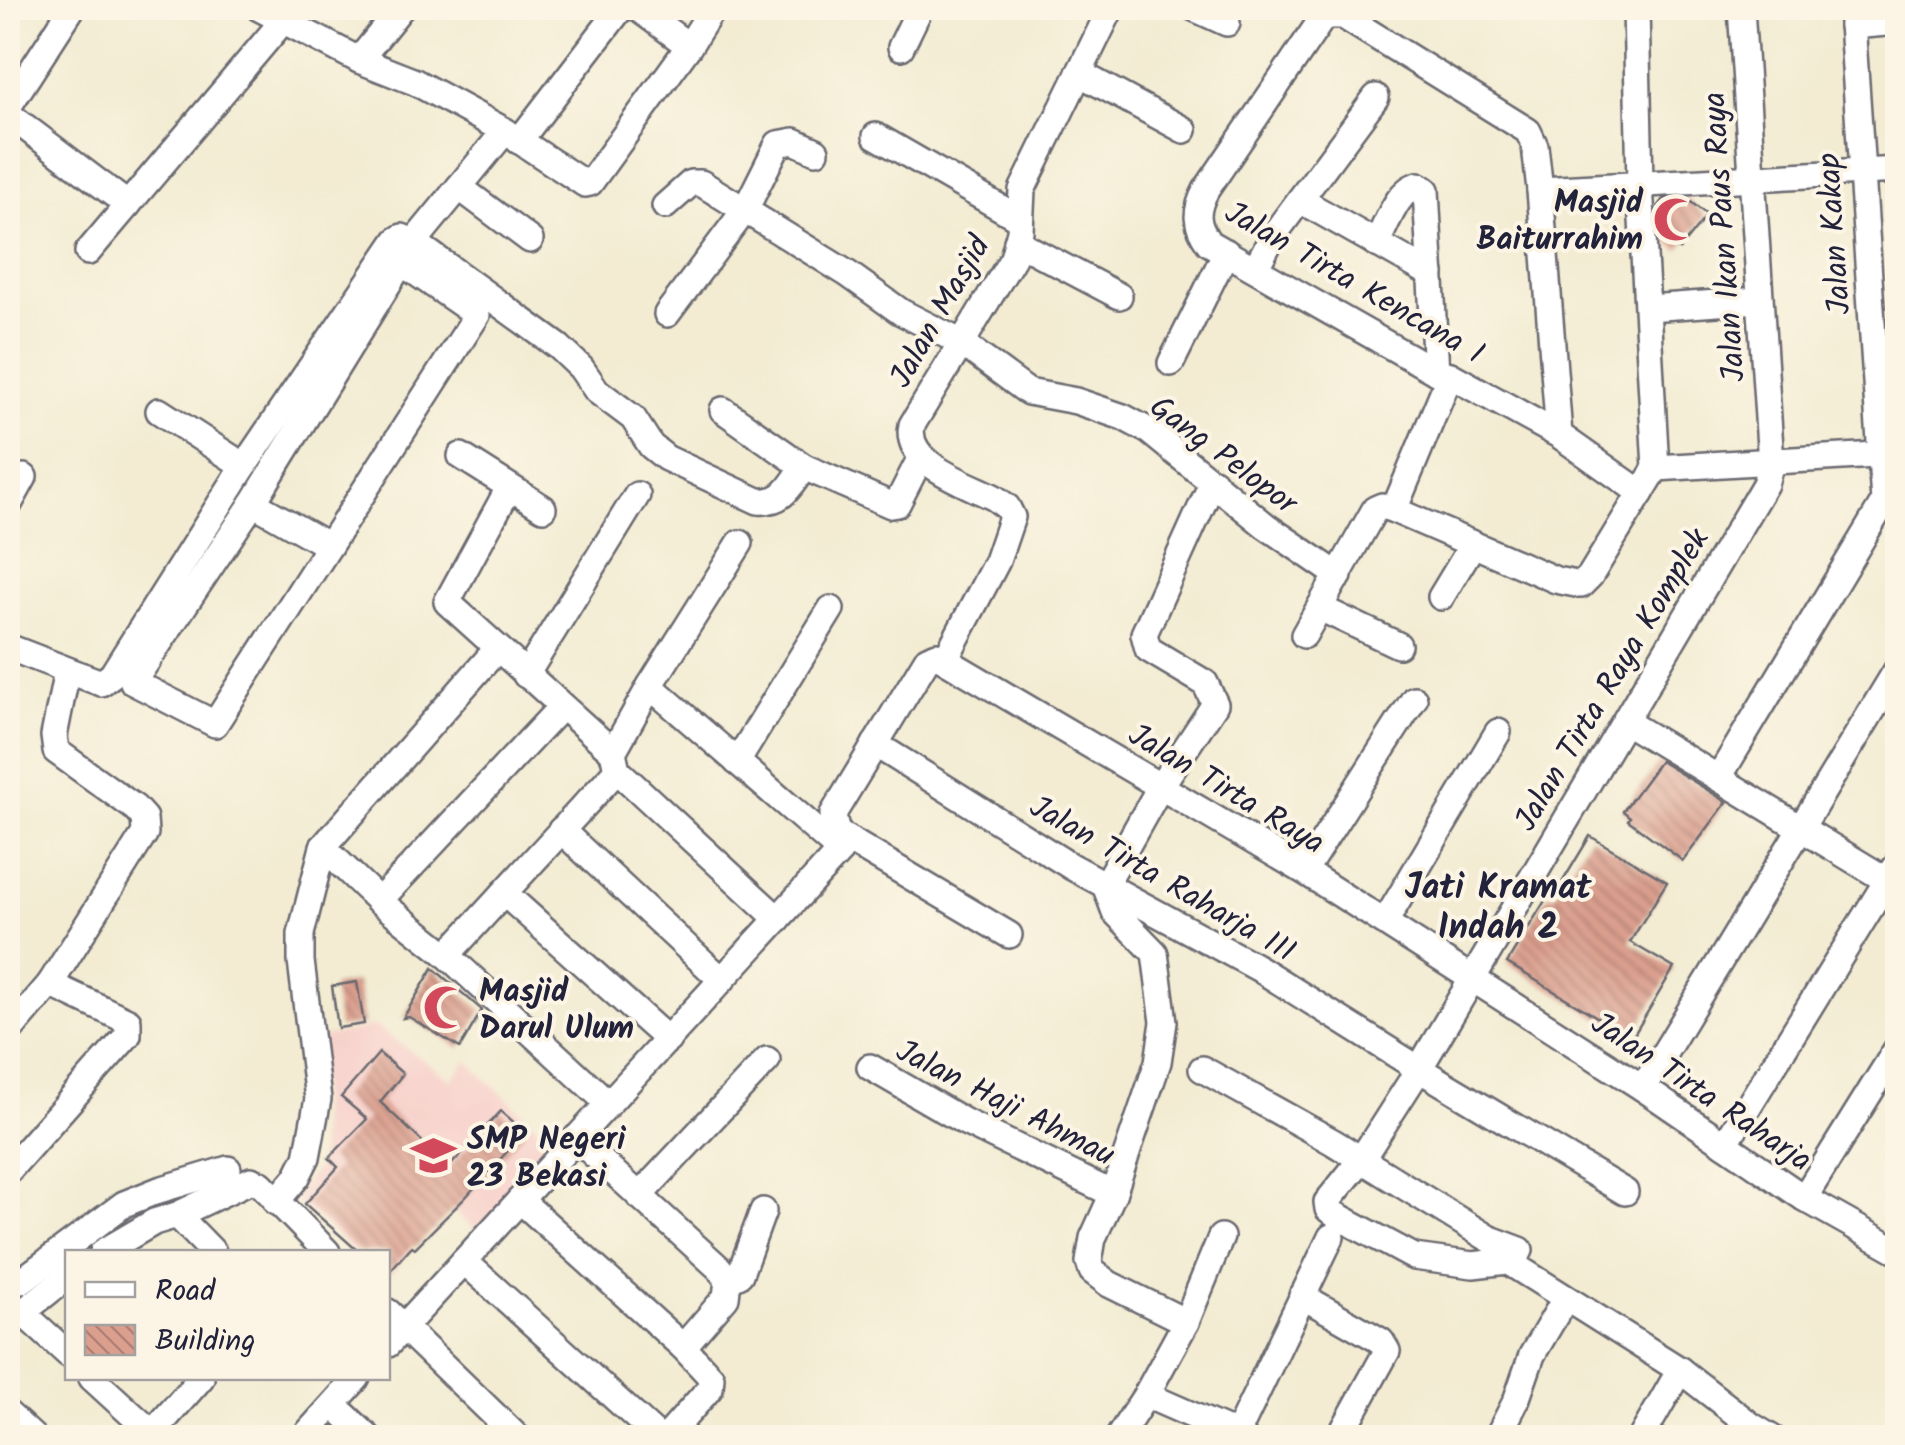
<svg xmlns="http://www.w3.org/2000/svg" width="1905" height="1445" viewBox="0 0 1905 1445" font-family="Kalam,sans-serif">
<style>
.built{fill:#f7d0cb}
.building{fill:url(#building-back-hatch)}
.lines{fill:none;stroke-linecap:round;stroke-linejoin:round}
.minor-casing{stroke:#6b6970;stroke-width:30}
.minor{stroke:#fff;stroke-width:25}
.labels{text-anchor:middle;stroke-width:8;stroke-linejoin:round;paint-order:stroke}
.poi-label{font-size:32px;font-weight:bold;fill:#22223b;stroke:#fcf5e5;text-anchor:start}
.street-label{font-size:32px;fill:#22223b;stroke:#fcf5e5}
.neighbourhood-label{font-size:35px;font-weight:bold;fill:#22223b;stroke:#fcf5e5}
</style>
<defs>
<pattern id="building-back-hatch" width="6" height="6" patternUnits="userSpaceOnUse" patternTransform="scale(2.5)"><rect width="6" height="6" fill="#db9f8e"/><path d="M-1 5l2 2M0 0l6 6M5-1l2 2" fill="none" stroke="#b18175"/></pattern>
</defs>
<rect width="100%" height="100%" fill="#fcf5e5"/>
<filter id="ink" filterUnits="userSpaceOnUse"><feTurbulence type="fractalNoise" baseFrequency=".01" numOctaves="2"/><feDisplacementMap in="SourceGraphic" scale="20" xChannelSelector="R" yChannelSelector="G"/><feConvolveMatrix kernelMatrix="1 2 1 2 8 2 1 2 1" color-interpolation-filters="sRGB"/></filter>
<filter id="wash" filterUnits="userSpaceOnUse"><feTurbulence type="fractalNoise" baseFrequency=".0048" numOctaves="4" result="noise"/><feDisplacementMap in="SourceGraphic" scale="40" xChannelSelector="R" yChannelSelector="G"/><feGaussianBlur stdDeviation="2.25" result="paint"/><feColorMatrix in="noise" values="0 0 0 0 0 0 0 0 0 0 0 0 0 0 0 0 0 1.4 0 .05"/><feComposite in="paint" operator="in"/></filter>
<g filter="url(#wash)">
<rect width="100%" height="100%" fill="#f3ecd3"/>
<polygon class="built" points="375,1026 451,1080 467,1061 557,1146 479,1233 426,1186 387,1226 412,1249 388,1277 388,1252 355,1252 293,1198 319,1166 320,1038"/>
<g id="blocks">
<g class="building">
<polygon points="1686,198 1707,215 1679,250 1659,234 1658,207 1664,199"/>
<polygon points="1660,761 1727,802 1683,861 1628,820 1630,817 1623,811"/>
<polygon points="1590,836 1667,882 1630,942 1674,968 1632,1038 1507,963 1549,894 1554,896"/>
<polygon points="433,968 482,1010 460,1048 409,1017 403,1018"/>
<polygon points="357,982 364,1024 338,1028 332,986"/>
<polygon points="379,1053 403,1074 380,1102 449,1167 501,1111 525,1132 464,1199 415,1248 412,1246 388,1273 388,1252 359,1252 305,1204 338,1167 329,1158 367,1119 341,1097"/>
</g>
</g>
</g>
<g filter="url(#ink)">
<use href="#blocks" fill-opacity="0" stroke="#6b6970" stroke-width="2.5"/>
<g class="lines">
<defs>
<g id="minor">
<polyline points="259,8 359,60 415,82 505,131 585,184 590,183 689,46 713,8"/>
<polyline points="637,8 689,46"/>
<polyline points="1194,8 1227,23"/>
<polyline points="1636,8 1640,184 1656,468"/>
<polyline points="1852,26 1898,22"/>
<polyline points="901,47 920,8"/>
<polyline points="359,60 401,8"/>
<polyline points="1079,73 1184,130"/>
<polyline points="8,107 72,8"/>
<polyline points="8,114 128,205"/>
<polyline points="876,136 1020,219"/>
<polyline points="519,141 621,8"/>
<polyline points="459,187 530,240"/>
<polyline points="1540,190 1898,170"/>
<polyline points="1300,200 1431,274"/>
<polyline points="665,206 691,183 701,183 848,274 901,312 960,342 1028,392 1076,401 1123,417 1149,431 1266,526 1339,576"/>
<polyline points="1017,242 1119,296"/>
<path d="M 1376,244 C 1386,226 1397,190 1418,185 L 1426,190 L 1436,372"/>
<polyline points="88,252 282,22"/>
<polyline points="402,263 477,315 215,724 133,682 253,503 414,242 505,131"/>
<polyline points="1256,267 1273,236 1376,97"/>
<polyline points="1648,308 1759,300"/>
<polyline points="667,314 745,210 778,144 794,141 816,151"/>
<polyline points="1171,363 1226,252"/>
<polyline points="723,410 804,467"/>
<polyline points="159,411 244,466"/>
<path d="M 1559,435 L 1540,190 L 1535,146 L 1528,131 L 1343,16 L 1324,16 L 1206,190 C 1195,211 1195,224 1209,243 L 1436,372 L 1450,375 L 1559,435 L 1641,493"/>
<polyline points="461,456 543,508"/>
<polyline points="1656,468 1893,454"/>
<polyline points="509,488 447,602 613,752"/>
<polyline points="253,503 329,546"/>
<polyline points="8,506 24,477"/>
<polyline points="1394,510 1450,375"/>
<polyline points="1441,597 1473,544"/>
<polyline points="1320,608 1398,645"/>
<polyline points="1304,635 1375,509 1382,506 1394,510 1556,580 1581,585 1590,576 1656,468"/>
<path d="M 8,647 L 101,683 L 112,675 L 244,466 L 397,240 L 402,237 L 414,242 L 559,347 L 581,368 L 597,391 L 633,418 L 651,446 L 666,458 L 758,501 C 784,503 790,486 804,467 L 891,505 L 897,504 L 921,457"/>
<path d="M 946,658 L 997,561 L 1012,517 L 1007,507 L 995,498 C 967,483 903,464 912,425 L 1013,258 L 1020,231 L 1022,190 L 1111,8"/>
<polyline points="526,675 637,495"/>
<polyline points="650,686 840,851"/>
<polyline points="1626,722 1898,887"/>
<polyline points="875,744 1072,867 1258,968 1419,1069 1625,1192"/>
<polyline points="737,762 831,609"/>
<polyline points="617,770 778,919"/>
<polyline points="1719,777 1884,502 1851,8"/>
<polyline points="561,830 722,980"/>
<polyline points="834,831 1009,935"/>
<polyline points="323,847 379,901 447,955 608,1103"/>
<polyline points="1304,871 1414,699"/>
<polyline points="504,893 668,1040"/>
<polyline points="379,901 561,707"/>
<polyline points="1385,922 1498,732"/>
<polyline points="447,955 617,770 613,752 650,686 740,543"/>
<polyline points="8,1033 50,984 145,833 144,818 135,808 56,751 54,736 67,671"/>
<polyline points="870,1067 965,1122 1113,1194"/>
<polyline points="1202,1069 1333,1142 1488,1238 1520,1250"/>
<polyline points="1643,1088 1898,668"/>
<polyline points="576,1138 719,1268 728,1280 726,1297 683,1347"/>
<polyline points="1725,1144 1898,863"/>
<polyline points="8,1171 128,1035 128,1021 50,984"/>
<polyline points="639,1196 767,1060"/>
<polyline points="1804,1198 1898,1047"/>
<polyline points="520,1200 683,1347 711,1377 710,1388 666,1438"/>
<polyline points="276,1202 297,1177 307,1157 318,1099 301,961 301,934 323,847 497,649"/>
<polyline points="177,1215 213,1252"/>
<polyline points="1497,1249 1507,1261 1680,1370 1752,1426 1772,1438"/>
<polyline points="103,1252 154,1222 177,1215 251,1180 261,1184 327,1252"/>
<polyline points="464,1261 659,1438"/>
<polyline points="1507,1261 1473,1265 1414,1257 1334,1214 1328,1209 1327,1202 1361,1160 1419,1069 1765,484 1771,463 1741,8"/>
<polyline points="728,1280 740,1274 763,1211"/>
<polyline points="21,1281 124,1204 159,1190 228,1169"/>
<polyline points="1302,1296 1381,1341 1387,1351 1339,1438"/>
<polyline points="388,1312 518,1438"/>
<polyline points="23,1313 68,1354"/>
<polyline points="1186,1322 1221,1237"/>
<polyline points="8,1324 68,1276"/>
<polyline points="388,1344 840,851 833,814 927,659 937,655 1304,871 1643,1088 1804,1198 1898,1251"/>
<polyline points="92,1378 152,1433"/>
<polyline points="1146,1395 1244,1438"/>
<polyline points="334,1405 369,1438"/>
<polyline points="8,1414 34,1438"/>
<polyline points="1237,1434 1331,1237"/>
<polyline points="148,1438 201,1378"/>
<polyline points="303,1438 357,1378"/>
<polyline points="1118,1438 1146,1395 1186,1322 1109,1284 1092,1271 1089,1262 1093,1238 1113,1194 1158,1062 1164,1022 1155,953 1115,912 1105,885 1160,787 1215,704 1205,683 1148,649 1144,634 1213,481"/>
<polyline points="1497,1438 1516,1401 1532,1355 1565,1299"/>
<polyline points="1641,1438 1680,1370"/>
</g>
</defs>
<use href="#minor" class="minor-casing"/>
<use href="#minor" class="minor"/>
</g>
</g>
<defs>
<symbol id="mosque-bare" viewBox="-9 -9 18 18"><path d="M3.5-4.9A6 6 0 1 0 3.5 4.9A5 5 0 1 1 3.5-4.9Z" fill="#d1495b" stroke="#fcf5e5" stroke-width="2.5" paint-order="stroke"/></symbol>
<symbol id="school-bare" viewBox="-9 -9 18 18"><path d="M0-5L7-2L0 1L-7-2ZM-4 1L0 2.5L4 1V4Q0 6-4 4Z" fill="#d1495b" stroke="#fcf5e5" stroke-width="2.5" paint-order="stroke"/></symbol>
</defs>
<g fill-rule="evenodd">
<use href="#mosque-bare" x="1644" y="188" width="63" height="63"/>
<use href="#mosque-bare" x="414" y="976" width="63" height="63"/>
<use href="#school-bare" x="402" y="1124" width="63" height="63"/>
</g>
<g class="labels">
<g class="poi-label">
<text x="1643" y="212" text-anchor="end">Masjid<tspan x="1643" dy="37">Baiturrahim</tspan></text>
<text x="479" y="1001">Masjid<tspan x="479" dy="37">Darul Ulum</tspan></text>
<text x="467" y="1149">SMP Negeri<tspan x="467" dy="37">23 Bekasi</tspan></text>
</g>
<g class="street-label">
<text transform="translate(1833 234) rotate(-94)" y="11">Jalan Kakap</text>
<text transform="translate(1723 237) rotate(-94)" y="11">Jalan Ikan Paus Raya</text>
<text transform="translate(1355 282) rotate(30)" y="11">Jalan Tirta Kencana I</text>
<text transform="translate(939 311) rotate(-60)" y="11">Jalan Masjid</text>
<text transform="translate(1224 454) rotate(37)" y="11">Gang Pelopor</text>
<text transform="translate(1611 679) rotate(-59)" y="11">Jalan Tirta Raya Komplek</text>
<text transform="translate(1227 788) rotate(31)" y="11">Jalan Tirta Raya</text>
<text transform="translate(1163 878) rotate(30)" y="11">Jalan Tirta Raharja III</text>
<text transform="translate(1702 1091) rotate(34)" y="11">Jalan Tirta Raharja</text>
<text transform="translate(1006 1102) rotate(27)" y="11">Jalan Haji Ahmau</text>
</g>
<g class="neighbourhood-label">
<text x="1498" y="898">Jati Kramat<tspan x="1498" dy="40">Indah 2</tspan></text>
</g>
</g>
<rect width="1905" height="1445" fill="none" stroke="#fcf5e5" stroke-width="40"/>
<rect x="65" y="1250" width="325" height="130" fill="#fcf5e5" stroke="#a5a1a1" stroke-width="2.5"/>
<rect x="85" y="1282" width="50" height="15" fill="#ffffff" stroke="#a5a1a1" stroke-width="2.5"/>
<text x="155" y="1300" font-size="30" fill="#22223b">Road</text>
<rect x="85" y="1325" width="50" height="30" fill="url(#building-back-hatch)" stroke="#a5a1a1" stroke-width="2.5"/>
<text x="155" y="1350" font-size="30" fill="#22223b">Building</text>
</svg>
